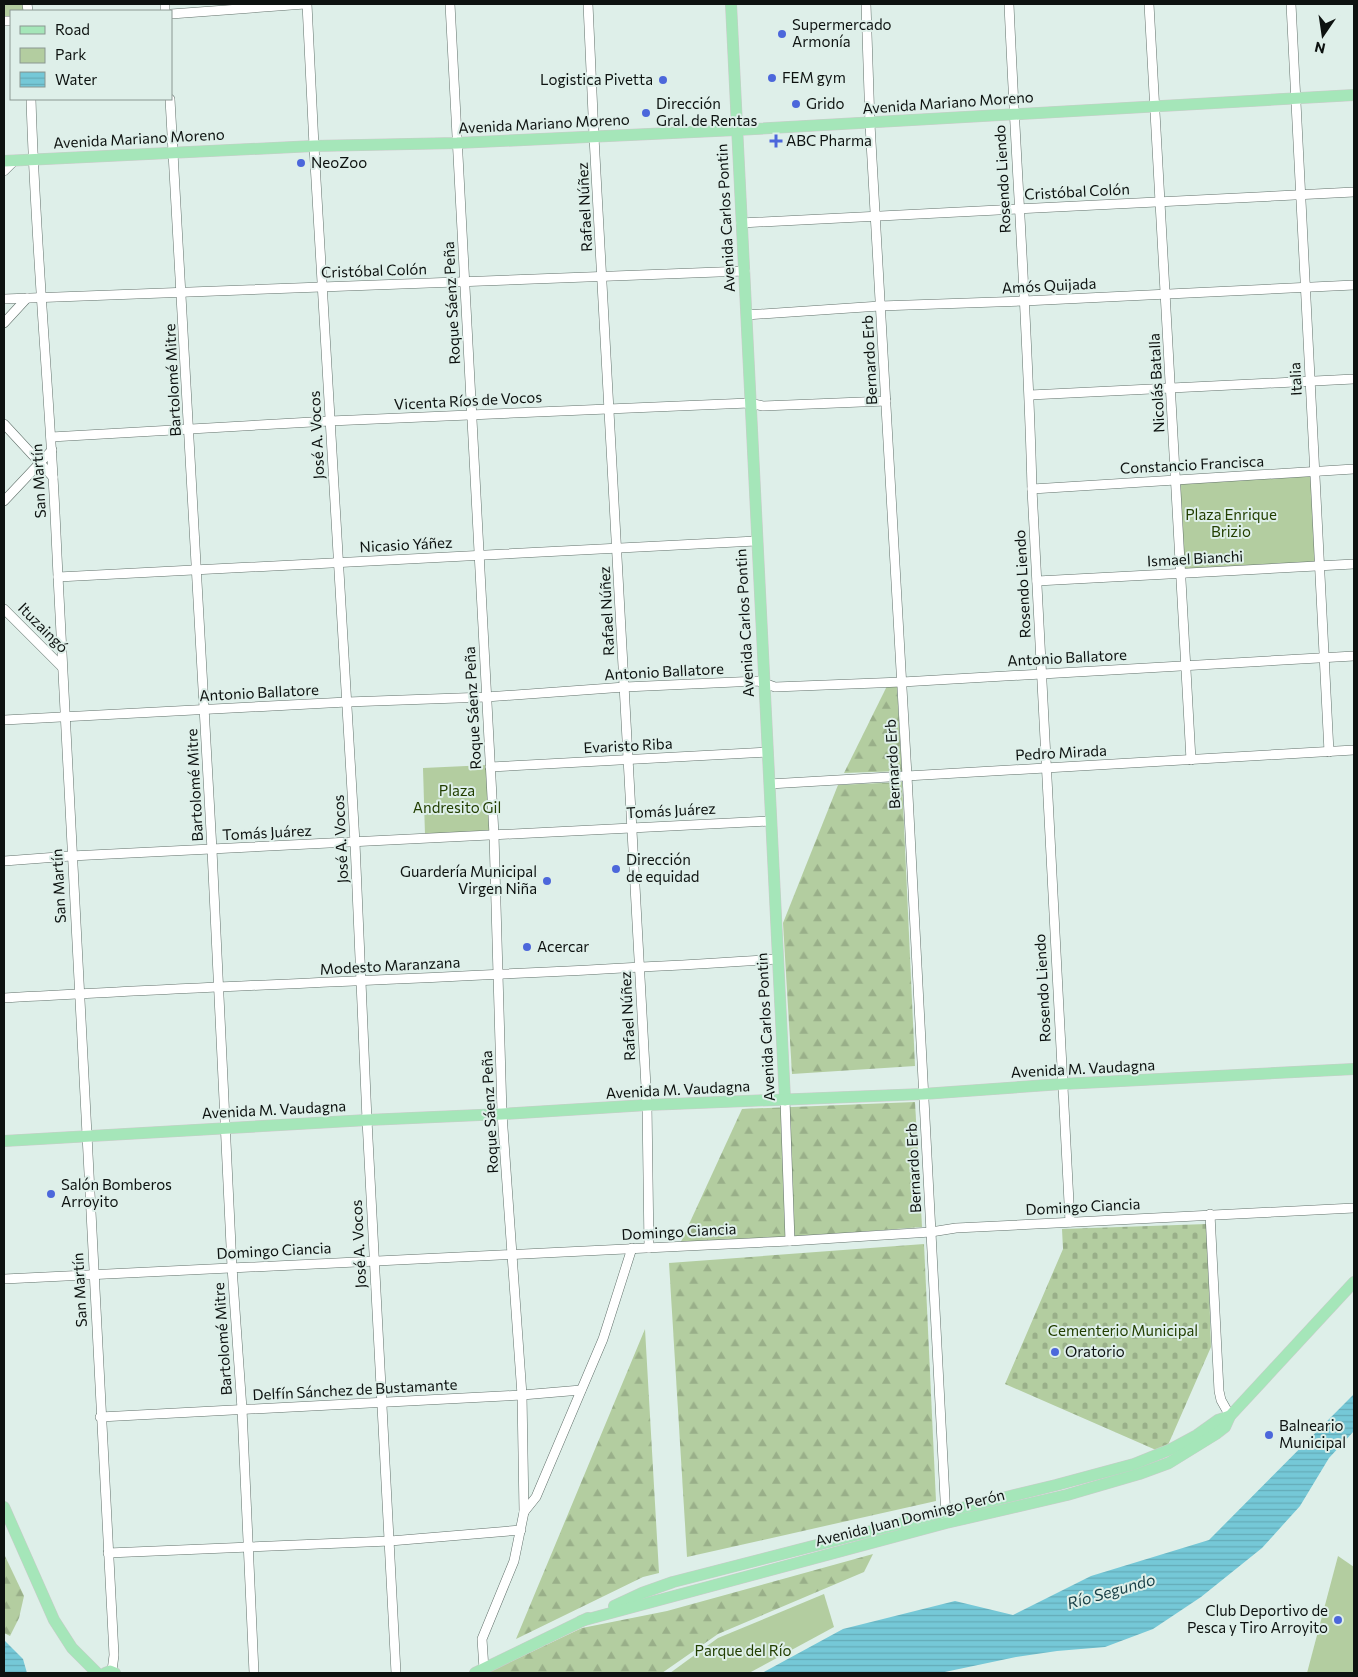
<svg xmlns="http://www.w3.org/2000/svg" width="1358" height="1677" viewBox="0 0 1358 1677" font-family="Commissioner,sans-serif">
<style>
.green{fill:#b3cda0}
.forest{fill:url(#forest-firs)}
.cemetery{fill:url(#cemetery-stones)}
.water{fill:url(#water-rules)}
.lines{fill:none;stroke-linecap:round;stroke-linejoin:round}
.minor-casing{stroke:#62716b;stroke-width:10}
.major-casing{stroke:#cacbca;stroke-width:12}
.minor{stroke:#fff;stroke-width:9}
.major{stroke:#a5e6b9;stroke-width:11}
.poi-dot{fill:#4c67db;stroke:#deefe9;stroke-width:2}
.labels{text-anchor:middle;stroke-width:4;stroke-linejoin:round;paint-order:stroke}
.poi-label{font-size:15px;fill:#0d1210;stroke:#deefe9;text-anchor:start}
.street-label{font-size:15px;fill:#0d1210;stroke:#deefe9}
.park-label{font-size:15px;fill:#223e00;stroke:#deefe9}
.water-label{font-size:16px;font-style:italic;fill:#183f46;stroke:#deefe9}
</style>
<defs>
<pattern id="forest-firs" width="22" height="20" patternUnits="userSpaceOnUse" patternTransform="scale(1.25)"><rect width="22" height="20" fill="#b3cda0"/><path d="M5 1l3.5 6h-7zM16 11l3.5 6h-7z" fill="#99af89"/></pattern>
<pattern id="cemetery-stones" width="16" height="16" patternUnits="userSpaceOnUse" patternTransform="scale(1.25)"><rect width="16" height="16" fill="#b3cda0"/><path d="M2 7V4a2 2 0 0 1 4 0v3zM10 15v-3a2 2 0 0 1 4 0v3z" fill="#99af89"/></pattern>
<pattern id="water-rules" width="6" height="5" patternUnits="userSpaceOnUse" patternTransform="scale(1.25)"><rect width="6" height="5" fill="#75c8d7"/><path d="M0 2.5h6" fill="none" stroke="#64abb8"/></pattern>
</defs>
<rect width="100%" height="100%" fill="#deefe9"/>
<g class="green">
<polygon points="4,4 25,4 25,11 11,11 11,17 4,18"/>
<polygon points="1312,474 1317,565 1184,571 1178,481"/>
<polygon points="488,765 491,830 425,835 423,768"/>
<polygon points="1338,1556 1354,1567 1354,1673 1307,1673"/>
<polygon points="824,1594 834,1627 749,1673 670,1673 718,1638"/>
</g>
<g class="forest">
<polygon points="887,686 897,686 902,771 844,773"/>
<polygon points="902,782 915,1066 792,1074 783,923 838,785"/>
<polygon points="915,1102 922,1227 679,1246 742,1109"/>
<polygon points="924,1244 936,1501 687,1557 669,1263"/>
<polygon points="645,1329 659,1573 643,1577 516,1639"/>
<polygon points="4,1554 24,1596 19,1618 10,1636 4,1633"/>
<polygon points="873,1554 864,1572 718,1634 662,1673 487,1673 582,1628 667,1611"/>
</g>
<polygon class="cemetery" points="1207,1224 1211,1347 1168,1445 1156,1450 1005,1384 1063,1249 1062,1229"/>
<g class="water">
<polygon points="1354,1394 1354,1431 1329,1458 1300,1506 1262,1548 1201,1597 1153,1629 1105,1647 1057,1651 1016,1657 940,1673 762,1673 843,1629 955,1601 1013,1615 1091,1576 1209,1540"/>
<polygon points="4,1640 23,1659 27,1673 4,1673"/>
</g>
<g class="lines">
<defs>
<g id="minor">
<polyline points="27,4 28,11"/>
<polyline points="165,4 165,11"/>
<polyline points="307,4 314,146 355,843 367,1120 396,1673"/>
<polyline points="450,4 494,835 502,1114 522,1395 524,1512 514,1561 482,1639 484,1669"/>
<polyline points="588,4 594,137 647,1105 649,1248"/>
<polyline points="866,4 870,124 907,776 946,1518"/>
<path d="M 1009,4 C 1016,166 1028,327 1032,489 L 1070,1222"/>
<polyline points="1149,4 1191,760"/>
<polyline points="1291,4 1329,752"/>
<polyline points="171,14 305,4"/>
<polyline points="4,21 11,21"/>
<path d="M 31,99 C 35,237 48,375 55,513 C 73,894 92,1275 114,1655 L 112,1671"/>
<polyline points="170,99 212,850 232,1267 242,1409 254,1673"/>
<polyline points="4,171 14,161"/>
<polyline points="741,223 1354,192"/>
<polyline points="4,299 745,271"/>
<polyline points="746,315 880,306 1024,301 1354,285"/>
<polyline points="4,323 27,298"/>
<polyline points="1030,395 1354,379"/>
<polyline points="4,424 53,477"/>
<polyline points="51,437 330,421 749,403 763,406 886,401"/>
<polyline points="1032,489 1354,469"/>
<polyline points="4,501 52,450"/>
<polyline points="58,577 756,541"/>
<polyline points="1037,581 1354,564"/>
<polyline points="4,609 62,667"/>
<polyline points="4,720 347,702 486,697 625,687 758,681 775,687 902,682 1354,656"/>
<polyline points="490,767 767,752"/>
<polyline points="769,784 1354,750"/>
<polyline points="4,861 71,856 771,821"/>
<path d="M 4,998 C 262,983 520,976 778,959"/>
<polyline points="785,1100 790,1241"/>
<polyline points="1210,1214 1219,1391 1221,1400 1230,1416"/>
<polyline points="4,1279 790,1241 931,1232 956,1228 1354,1208"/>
<polyline points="100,1417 522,1395 581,1390"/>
<polyline points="524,1512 536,1497 603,1339 632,1248"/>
<polyline points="108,1553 390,1541 521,1530"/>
</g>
<g id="major">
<polyline points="731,4 785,1100"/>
<polyline points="4,161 314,146 457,143 736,130 1354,95"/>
<polyline points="4,1141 367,1120 502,1114 647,1105 923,1094 1062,1084 1354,1069"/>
<polyline points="4,1507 54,1620 72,1648 97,1673"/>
<polyline points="614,1606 642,1593 673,1582 945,1512 1056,1485 1134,1464 1171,1449 1197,1435 1218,1420 1230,1416"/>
<polyline points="581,1621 946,1523 1067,1495 1139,1474 1169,1463 1216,1434 1225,1427 1230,1416 1354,1282"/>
<polyline points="105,1673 110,1671 115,1673"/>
<polyline points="475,1673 588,1618"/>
</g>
</defs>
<use href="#minor" class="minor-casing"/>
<use href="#major" class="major-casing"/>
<use href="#minor" class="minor"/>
<use href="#major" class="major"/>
</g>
<g class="poi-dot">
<circle cx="782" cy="34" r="5"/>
<circle cx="772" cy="78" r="5"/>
<circle cx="663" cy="80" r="5"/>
<circle cx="796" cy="104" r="5"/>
<circle cx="646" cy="113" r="5"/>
<path d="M773.5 133.5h5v5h5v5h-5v5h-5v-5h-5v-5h5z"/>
<circle cx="301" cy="163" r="5"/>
<circle cx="616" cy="869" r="5"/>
<circle cx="547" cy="881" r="5"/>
<circle cx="527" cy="947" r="5"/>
<circle cx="51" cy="1194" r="5"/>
<circle cx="1055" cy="1352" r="5"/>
<circle cx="1269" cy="1435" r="5"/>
<circle cx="1338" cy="1620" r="5"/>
</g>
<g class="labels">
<g class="poi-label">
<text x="792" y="30">Supermercado<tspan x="792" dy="17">Armonía</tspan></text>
<text x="782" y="83">FEM gym</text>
<text x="653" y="85" text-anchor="end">Logistica Pivetta</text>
<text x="656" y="109">Dirección<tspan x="656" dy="17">Gral. de Rentas</tspan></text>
<text x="806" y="109">Grido</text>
<text x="786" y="146">ABC Pharma</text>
<text x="311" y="168">NeoZoo</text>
<text x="626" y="865">Dirección<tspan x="626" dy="17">de equidad</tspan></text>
<text x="537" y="877" text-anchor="end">Guardería Municipal<tspan x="537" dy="17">Virgen Niña</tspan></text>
<text x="537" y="952">Acercar</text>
<text x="61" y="1190">Salón Bomberos<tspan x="61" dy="17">Arroyito</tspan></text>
<text x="1065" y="1357">Oratorio</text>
<text x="1279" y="1431">Balneario<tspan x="1279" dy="17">Municipal</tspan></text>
<text x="1328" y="1616" text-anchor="end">Club Deportivo de<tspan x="1328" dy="17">Pesca y Tiro Arroyito</tspan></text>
</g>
<g class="street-label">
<text transform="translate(948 103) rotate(-4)" y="5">Avenida Mariano Moreno</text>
<text transform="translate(544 124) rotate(-3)" y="5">Avenida Mariano Moreno</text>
<text transform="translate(139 139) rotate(-3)" y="5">Avenida Mariano Moreno</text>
<text transform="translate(1003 179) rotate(-93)" y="5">Rosendo Liendo</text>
<text transform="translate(1077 192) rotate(-3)" y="5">Cristóbal Colón</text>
<text transform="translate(585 207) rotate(-93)" y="5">Rafael Núñez</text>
<text transform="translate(726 218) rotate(-93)" y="5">Avenida Carlos Pontin</text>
<text transform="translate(374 271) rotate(-2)" y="5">Cristóbal Colón</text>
<text transform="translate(1049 286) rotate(-3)" y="5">Amós Quijada</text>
<text transform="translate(452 303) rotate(-93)" y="5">Roque Sáenz Peña</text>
<text transform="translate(870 360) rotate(-93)" y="5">Bernardo Erb</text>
<text transform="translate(1296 379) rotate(-93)" y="5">Italia</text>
<text transform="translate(173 380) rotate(-93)" y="5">Bartolomé Mitre</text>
<text transform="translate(1157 383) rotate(-93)" y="5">Nicolás Batalla</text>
<text transform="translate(468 401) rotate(-3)" y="5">Vicenta Ríos de Vocos</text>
<text transform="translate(317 435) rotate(-93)" y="5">José A. Vocos</text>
<text transform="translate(1192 465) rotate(-3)" y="5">Constancio Francisca</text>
<text transform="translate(39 481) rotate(-93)" y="5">San Martín</text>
<text transform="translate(406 545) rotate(-3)" y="5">Nicasio Yáñez</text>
<text transform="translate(1195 559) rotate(-3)" y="5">Ismael Bianchi</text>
<text transform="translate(1023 584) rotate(-93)" y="5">Rosendo Liendo</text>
<text transform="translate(607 611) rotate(-93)" y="5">Rafael Núñez</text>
<text transform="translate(745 623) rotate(-93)" y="5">Avenida Carlos Pontin</text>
<text transform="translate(43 628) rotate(45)" y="5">Ituzaingó</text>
<text transform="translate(1067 658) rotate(-3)" y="5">Antonio Ballatore</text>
<text transform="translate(664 672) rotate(-3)" y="5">Antonio Ballatore</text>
<text transform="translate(259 693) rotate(-3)" y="5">Antonio Ballatore</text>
<text transform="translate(473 708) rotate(-93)" y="5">Roque Sáenz Peña</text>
<text transform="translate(628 746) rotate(-3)" y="5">Evaristo Riba</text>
<text transform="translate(1061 753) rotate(-3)" y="5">Pedro Mirada</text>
<text transform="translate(893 764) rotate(-93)" y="5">Bernardo Erb</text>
<text transform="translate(195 785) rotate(-93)" y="5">Bartolomé Mitre</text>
<text transform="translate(671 811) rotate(-3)" y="5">Tomás Juárez</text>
<text transform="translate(267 833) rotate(-3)" y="5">Tomás Juárez</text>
<text transform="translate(341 839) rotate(-93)" y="5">José A. Vocos</text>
<text transform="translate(59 886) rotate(-93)" y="5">San Martín</text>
<text transform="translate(390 966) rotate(-3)" y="5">Modesto Maranzana</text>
<text transform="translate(1043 988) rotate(-93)" y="5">Rosendo Liendo</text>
<text transform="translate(628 1016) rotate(-93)" y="5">Rafael Núñez</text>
<text transform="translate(766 1027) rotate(-93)" y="5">Avenida Carlos Pontin</text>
<text transform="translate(1083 1069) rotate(-3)" y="5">Avenida M. Vaudagna</text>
<text transform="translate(678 1090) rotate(-3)" y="5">Avenida M. Vaudagna</text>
<text transform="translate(274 1110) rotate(-3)" y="5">Avenida M. Vaudagna</text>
<text transform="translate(490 1112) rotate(-93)" y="5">Roque Sáenz Peña</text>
<text transform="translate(914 1168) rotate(-93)" y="5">Bernardo Erb</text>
<text transform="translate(1083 1207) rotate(-3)" y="5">Domingo Ciancia</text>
<text transform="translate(679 1232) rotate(-3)" y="5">Domingo Ciancia</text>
<text transform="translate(359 1244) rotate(-93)" y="5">José A. Vocos</text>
<text transform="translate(274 1251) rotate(-3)" y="5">Domingo Ciancia</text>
<text transform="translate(80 1290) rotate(-93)" y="5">San Martín</text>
<text transform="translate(223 1339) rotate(-94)" y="5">Bartolomé Mitre</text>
<text transform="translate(355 1390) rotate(-3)" y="5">Delfín Sánchez de Bustamante</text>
<text transform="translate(910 1518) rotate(-14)" y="5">Avenida Juan Domingo Perón</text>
</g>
<g class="park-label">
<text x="1231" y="520">Plaza Enrique<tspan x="1231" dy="17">Brizio</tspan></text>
<text x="457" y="796">Plaza<tspan x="457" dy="17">Andresito Gil</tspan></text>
<text x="1123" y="1336">Cementerio Municipal</text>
<text x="743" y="1656">Parque del Río</text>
</g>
<g class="water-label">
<text transform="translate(1111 1591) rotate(-16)" y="6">Río Segundo</text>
</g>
</g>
<rect width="1358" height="1677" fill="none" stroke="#0d1210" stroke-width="10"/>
<rect x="10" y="10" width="162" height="90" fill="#deefe9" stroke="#8a9792"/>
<rect x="20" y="26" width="25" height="8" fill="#a5e6b9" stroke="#8a9792"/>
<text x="55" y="35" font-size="15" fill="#0d1210">Road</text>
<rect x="20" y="48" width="25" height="15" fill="#b3cda0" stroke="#8a9792"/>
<text x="55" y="60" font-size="15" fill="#0d1210">Park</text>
<rect x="20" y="72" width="25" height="15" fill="url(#water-rules)" stroke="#8a9792"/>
<text x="55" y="85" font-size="15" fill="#0d1210">Water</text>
<g transform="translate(1323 35) rotate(193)" stroke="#deefe9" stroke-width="4" paint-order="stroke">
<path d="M0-4L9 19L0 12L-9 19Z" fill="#0d1210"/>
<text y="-8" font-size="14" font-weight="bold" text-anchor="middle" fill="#0d1210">N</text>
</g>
</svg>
